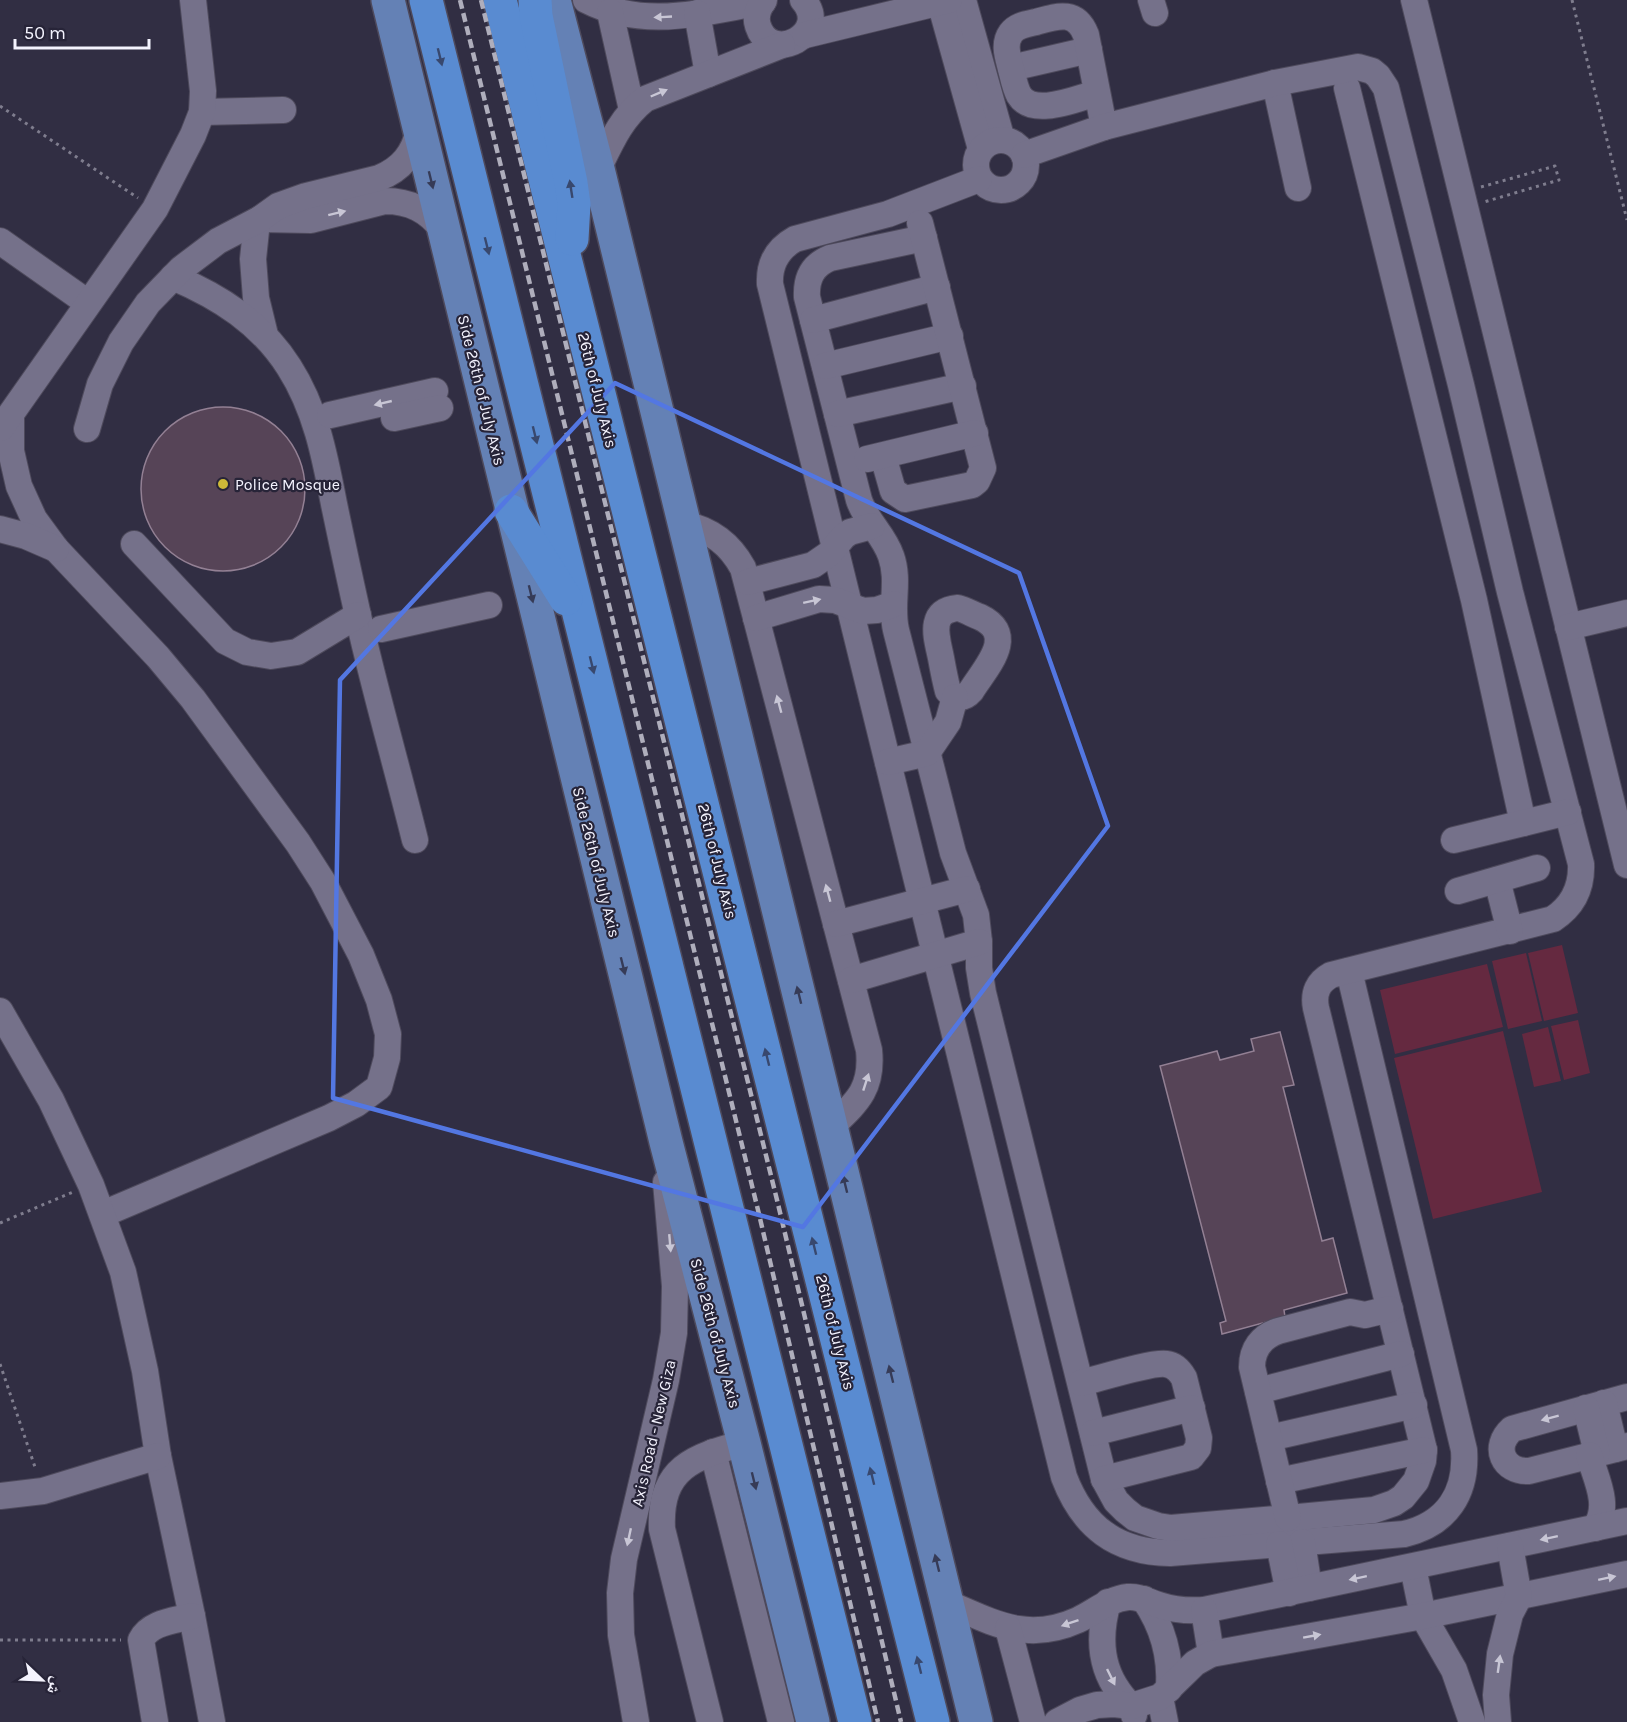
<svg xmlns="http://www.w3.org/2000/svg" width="1627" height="1722" viewBox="0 0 1627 1722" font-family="Karla,'Noto Naskh Arabic',sans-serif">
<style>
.green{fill:#652940}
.building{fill:#564457;stroke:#938094;stroke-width:1.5}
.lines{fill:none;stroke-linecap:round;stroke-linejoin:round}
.minor-casing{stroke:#4e4a5c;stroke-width:28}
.major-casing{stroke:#4e4a5c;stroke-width:36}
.highway-casing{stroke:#4e4a5c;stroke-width:36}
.path{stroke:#7f7d8e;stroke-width:3;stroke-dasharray:3 4.5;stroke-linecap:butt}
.minor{stroke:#75718a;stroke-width:26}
.major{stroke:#6481b5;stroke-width:33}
.highway{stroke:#598bd1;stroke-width:33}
.rail{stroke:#afaebc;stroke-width:4.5;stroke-dasharray:9 4.5;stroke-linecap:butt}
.oneway{fill:#c8c6d5}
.oneway2{fill:#38486e}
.oneway3{fill:#363b57}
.marked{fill:none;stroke:#5377e2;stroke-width:4.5;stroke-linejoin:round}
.poi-dot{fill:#cdb938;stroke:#272438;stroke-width:2}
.labels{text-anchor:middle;stroke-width:4.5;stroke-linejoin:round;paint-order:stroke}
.street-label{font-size:16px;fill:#f4f3fe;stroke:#272438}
.poi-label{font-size:16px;fill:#f4f3fe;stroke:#272438;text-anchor:start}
</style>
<rect width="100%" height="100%" fill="#312e43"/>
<g class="green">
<polygon points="1562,945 1578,1013 1544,1021 1528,953"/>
<polygon points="1526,953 1542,1021 1508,1029 1492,961"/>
<polygon points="1487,964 1503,1027 1395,1054 1380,990"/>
<polygon points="1578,1020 1590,1073 1564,1080 1551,1026"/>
<polygon points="1548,1027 1561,1081 1534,1087 1522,1034"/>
<polygon points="1503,1031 1542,1192 1433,1219 1394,1058"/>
</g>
<g class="building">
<circle cx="223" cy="489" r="82"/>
<polygon points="1280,1032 1294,1085 1283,1087 1322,1241 1333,1238 1347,1293 1284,1310 1285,1317 1222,1334 1220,1323 1226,1321 1160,1066 1217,1051 1220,1060 1254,1051 1251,1039"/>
</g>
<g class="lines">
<defs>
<g id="minor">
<path d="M 586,0 C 645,30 701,12 763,2"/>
<path d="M 764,0 C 758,8 755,17 758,26 C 771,66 832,33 803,0"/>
<polyline points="963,0 1002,140"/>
<polyline points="1151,0 1155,13"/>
<polyline points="1414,0 1627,865"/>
<polyline points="940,2 981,149"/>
<polyline points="610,12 632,110"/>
<polyline points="697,13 708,74"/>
<polyline points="805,35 949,0"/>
<polyline points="1011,68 1089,50"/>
<polyline points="1275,83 1298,188"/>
<polyline points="1347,88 1474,600 1523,823"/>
<path d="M 1097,93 C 1077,98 1033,118 1019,95 C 1015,88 1013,77 1011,69 C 1008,57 1003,44 1011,33 C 1017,25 1027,24 1036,22 C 1057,16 1076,9 1086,35 L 1104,127"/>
<polyline points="202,112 283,110"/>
<circle cx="1001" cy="165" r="25"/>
<path d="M 598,169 C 611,142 621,118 645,99 L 782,45"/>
<path d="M 979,179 L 888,214 L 795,239 C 777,249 769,264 770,284 L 1064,1477 C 1083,1527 1116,1552 1170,1553 L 1404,1534 C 1447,1524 1467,1493 1464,1450 L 1349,971"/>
<path d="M 260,219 L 311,220 L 385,201 C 410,201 428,210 443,230"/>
<polyline points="257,221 253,259 256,298 265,335"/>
<path d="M 924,238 L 830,258 C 813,265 806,278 807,297 L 859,500 C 866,521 884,535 891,556 C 900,581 890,605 896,630 L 953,853 L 976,915 L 979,942 L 979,968 L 983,993 L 1104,1479 L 1116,1501 L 1125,1510 L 1135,1518 L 1158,1526 L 1171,1528 L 1288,1518 L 1374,1510 L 1394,1503 L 1403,1497 L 1416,1481 L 1423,1461 L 1424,1450 L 1316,1008 C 1313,993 1318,982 1331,975 L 1553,919 C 1573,906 1582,888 1581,864 L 1510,592 L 1461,385 L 1386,88 L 1378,76 L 1372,71 L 1358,67 L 1275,83 L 1104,127 L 1024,155"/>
<polyline points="0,241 88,303"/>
<path d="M 173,277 C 220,297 261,323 289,367 C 316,409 325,457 334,504 C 343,547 352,590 362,633 C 378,702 398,771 415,840"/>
<polyline points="813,320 937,287"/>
<polyline points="825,366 950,336"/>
<polyline points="837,414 963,386"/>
<polyline points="11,415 11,451 19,486 34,519 56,549 158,657 193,699 298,843 323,882 361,955 379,1000 388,1034 387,1058 379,1087 356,1104 329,1118 103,1214"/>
<polyline points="330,415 435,391"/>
<polyline points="394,418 440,408"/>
<polyline points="1,428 155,209 193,135 202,112 203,91 193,0"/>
<path d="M 87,429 L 100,384 L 121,342 L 148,303 L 181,269 L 218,241 L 260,219 L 278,206 L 306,196 L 379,178 C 402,169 414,153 419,130"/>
<polyline points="883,456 893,491 905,499 972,485 977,481 983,468 920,223"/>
<polyline points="867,459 975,433"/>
<path d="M 684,524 C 712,530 730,544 743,568 L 869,1050 C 873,1089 857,1102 831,1127"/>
<polyline points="0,529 26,536 56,549"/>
<polyline points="134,544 225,641 247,652 271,656 297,652 358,615"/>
<polyline points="748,582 813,565 829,554 844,536 850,532 872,526"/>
<path d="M 958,608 C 966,610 972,614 980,617 C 1018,635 986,667 971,691 C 964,699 955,700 948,691 C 945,680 943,669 941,658 C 937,638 927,611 958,608 Z"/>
<polyline points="756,618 819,599 835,600 863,611 877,610 894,604"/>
<polyline points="1568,627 1627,613"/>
<polyline points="381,629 489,605"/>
<polyline points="888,762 927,753 948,722 955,697"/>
<polyline points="1454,840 1568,812"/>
<polyline points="1497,880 1510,931"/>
<polyline points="1458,891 1537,868"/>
<polyline points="836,924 967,889"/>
<polyline points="851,980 979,942"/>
<polyline points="0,1011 51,1100 91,1185 123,1272 145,1371 158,1456 192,1616 212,1722"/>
<path d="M 1081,1383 C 1098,1379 1151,1362 1166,1364 C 1175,1365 1180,1371 1184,1378 L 1199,1438 L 1198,1448 L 1191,1457 L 1104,1479"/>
<polyline points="1258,1391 1401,1354"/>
<path d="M 1627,1397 L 1512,1429 C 1492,1447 1503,1472 1529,1471 L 1627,1446"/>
<polyline points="1604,1403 1615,1449"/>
<polyline points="1586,1408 1597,1453"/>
<polyline points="1093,1433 1192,1408"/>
<polyline points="1269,1438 1414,1405"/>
<polyline points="713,1452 781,1722"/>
<path d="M 1589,1455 C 1596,1479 1611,1506 1595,1528"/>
<polyline points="1279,1481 1424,1450"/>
<polyline points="0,1496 43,1491 158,1456"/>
<path d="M 1288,1518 L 1252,1367 C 1252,1349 1261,1337 1278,1331 L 1350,1312 L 1365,1315 L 1390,1309"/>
<polyline points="1302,1542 1309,1588"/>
<polyline points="1279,1544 1289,1593"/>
<polyline points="1413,1567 1423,1616 1454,1670 1472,1722"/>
<path d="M 1144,1599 C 1163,1627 1171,1655 1169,1689"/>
<path d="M 1108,1602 C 1099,1633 1099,1665 1119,1692 C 1125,1701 1131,1704 1134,1715"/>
<path d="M 947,1603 C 994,1623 1027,1643 1078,1620 C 1095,1612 1109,1599 1128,1597 C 1140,1596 1148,1602 1159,1605 C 1174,1610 1189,1611 1204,1610 L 1627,1521"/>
<polyline points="1204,1610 1211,1654"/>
<polyline points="1008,1628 1033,1722"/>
<polyline points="1160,1697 1165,1722"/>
<path d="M 155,1722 L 141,1640 C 150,1622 174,1621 192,1616"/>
<polyline points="636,1722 621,1635 620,1593 624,1559 666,1380 674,1333 675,1286 666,1182"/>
<path d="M 710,1722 L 662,1529 C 659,1467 694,1457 744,1443"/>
<polyline points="1057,1722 1080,1710 1097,1705 1114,1704 1132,1706 1160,1697 1195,1663 1211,1654 1423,1616 1627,1574"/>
<polyline points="1498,1722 1496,1695 1500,1654 1510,1614 1519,1597 1510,1546"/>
</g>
<g id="major">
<polyline points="388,0 666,1142 744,1443 813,1722"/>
<polyline points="554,0 598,169 976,1722"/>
</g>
<g id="highway">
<polyline points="426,0 855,1722"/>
<polyline points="500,0 933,1722"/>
<polyline points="535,0 536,16 571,183 574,204 572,239"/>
<polyline points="511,511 566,599"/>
</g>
</defs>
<use href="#minor" class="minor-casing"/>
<use href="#major" class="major-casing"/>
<use href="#highway" class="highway-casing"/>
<g class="path">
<polyline points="1572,0 1627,220"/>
<polyline points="0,106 138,198"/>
<polyline points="1481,187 1555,166 1559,180 1484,202"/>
<polyline points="0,1223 73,1192"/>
<polyline points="0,1364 36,1470"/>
<polyline points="0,1640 121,1640"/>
</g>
<use href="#minor" class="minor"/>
<use href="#major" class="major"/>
<use href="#highway" class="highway"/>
<g class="rail">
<polyline points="460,0 758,1210 878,1722"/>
<polyline points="481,0 778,1204 901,1722"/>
</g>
</g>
<defs><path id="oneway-solid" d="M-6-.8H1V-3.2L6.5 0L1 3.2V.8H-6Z" transform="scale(1.5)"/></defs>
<g class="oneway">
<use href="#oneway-solid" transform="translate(663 17) rotate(177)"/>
<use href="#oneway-solid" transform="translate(659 93) rotate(-23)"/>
<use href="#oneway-solid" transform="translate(337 213) rotate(-14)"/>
<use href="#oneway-solid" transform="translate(383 403) rotate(167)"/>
<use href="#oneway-solid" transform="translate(812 601) rotate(-12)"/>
<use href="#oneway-solid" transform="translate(779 704) rotate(-105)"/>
<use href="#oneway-solid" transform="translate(828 893) rotate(-105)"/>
<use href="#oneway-solid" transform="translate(866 1082) rotate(-72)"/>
<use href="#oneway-solid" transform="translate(670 1243) rotate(85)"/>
<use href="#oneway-solid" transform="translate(1550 1418) rotate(165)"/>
<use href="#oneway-solid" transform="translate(629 1537) rotate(102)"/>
<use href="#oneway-solid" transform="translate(1549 1538) rotate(168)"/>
<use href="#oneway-solid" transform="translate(1358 1578) rotate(168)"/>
<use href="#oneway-solid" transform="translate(1607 1578) rotate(-12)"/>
<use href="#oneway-solid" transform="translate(1070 1623) rotate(161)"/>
<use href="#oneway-solid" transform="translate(1312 1636) rotate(-10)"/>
<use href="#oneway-solid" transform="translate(1499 1664) rotate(-82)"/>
<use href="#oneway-solid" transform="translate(1111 1677) rotate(64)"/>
</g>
<g class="oneway2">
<use href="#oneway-solid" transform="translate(440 57) rotate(76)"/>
<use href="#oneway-solid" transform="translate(571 189) rotate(-99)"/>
<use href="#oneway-solid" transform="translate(487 246) rotate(76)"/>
<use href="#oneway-solid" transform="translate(535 435) rotate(76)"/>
<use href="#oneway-solid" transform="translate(592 665) rotate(76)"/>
<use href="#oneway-solid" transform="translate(767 1057) rotate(-104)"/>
<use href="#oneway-solid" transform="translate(814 1246) rotate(-104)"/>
<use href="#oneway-solid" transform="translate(872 1476) rotate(-104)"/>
<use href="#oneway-solid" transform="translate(919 1665) rotate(-104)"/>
</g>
<g class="oneway3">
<use href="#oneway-solid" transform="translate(431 180) rotate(76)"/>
<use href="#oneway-solid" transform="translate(531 594) rotate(76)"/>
<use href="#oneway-solid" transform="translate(623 966) rotate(76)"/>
<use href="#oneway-solid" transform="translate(799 995) rotate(-104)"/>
<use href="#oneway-solid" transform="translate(845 1184) rotate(-104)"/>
<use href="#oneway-solid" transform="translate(891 1374) rotate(-104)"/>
<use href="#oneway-solid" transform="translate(754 1481) rotate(76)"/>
<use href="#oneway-solid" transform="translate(937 1563) rotate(-104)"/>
</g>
<path class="marked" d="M 615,383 L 1019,573 L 1108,826 L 803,1227 L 333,1098 L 340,680 Z"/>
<circle class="poi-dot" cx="223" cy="484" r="6"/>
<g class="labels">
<g class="street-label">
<text transform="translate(482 390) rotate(76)" y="6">Side 26th of July Axis</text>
<text transform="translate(598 390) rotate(76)" y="6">26th of July Axis</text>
<text transform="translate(718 861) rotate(76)" y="6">26th of July Axis</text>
<text transform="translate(597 862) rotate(76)" y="6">Side 26th of July Axis</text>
<text transform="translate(836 1332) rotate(76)" y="6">26th of July Axis</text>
<text transform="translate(716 1333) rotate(75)" y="6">Side 26th of July Axis</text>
<text transform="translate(653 1433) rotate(-77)" y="6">Axis Road - New Giza</text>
</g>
<g class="poi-label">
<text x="235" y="490">Police Mosque</text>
</g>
</g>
<g transform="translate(42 1680) rotate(113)" stroke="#272438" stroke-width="4.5" paint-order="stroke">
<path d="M0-4.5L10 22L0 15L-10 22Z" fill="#f4f3fe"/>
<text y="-9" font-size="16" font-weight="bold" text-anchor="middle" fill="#f4f3fe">ش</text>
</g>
<path d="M15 39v9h134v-9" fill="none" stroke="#f4f3fe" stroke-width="3"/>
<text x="24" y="39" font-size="18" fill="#f4f3fe" stroke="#272438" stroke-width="4.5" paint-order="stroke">50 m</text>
</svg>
